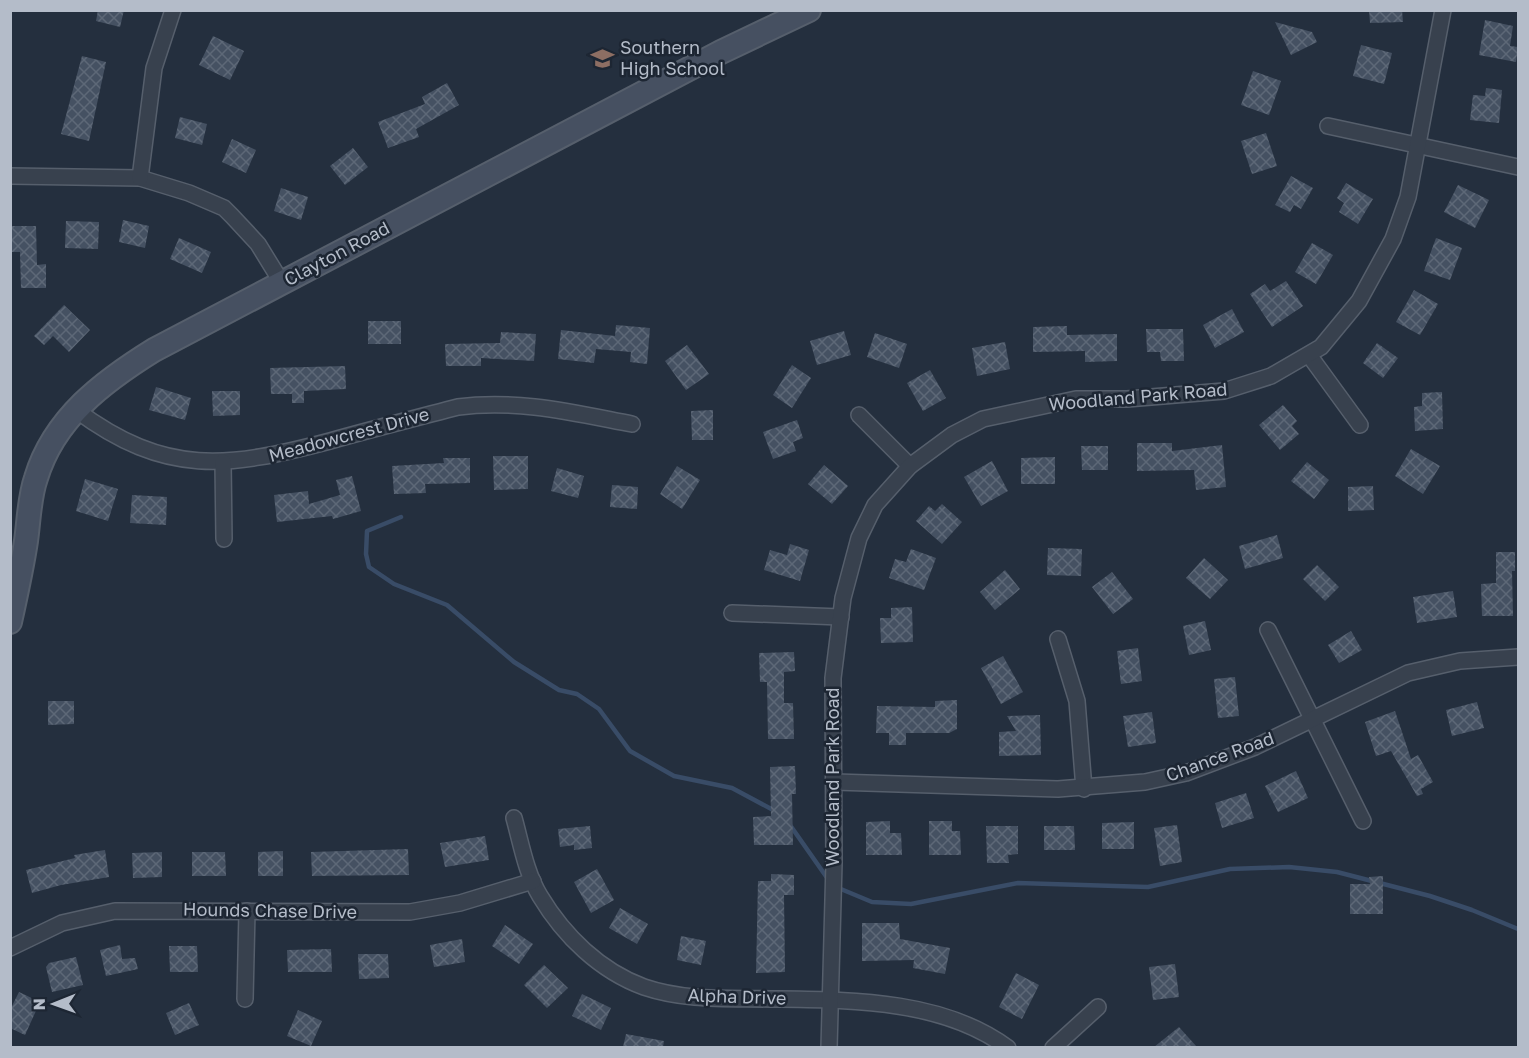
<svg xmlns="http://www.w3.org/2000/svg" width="1529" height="1058" viewBox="0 0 1529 1058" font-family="'Golos Text',sans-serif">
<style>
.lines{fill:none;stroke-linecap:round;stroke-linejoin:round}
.stream{stroke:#394c67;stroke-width:4.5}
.building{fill:url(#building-cross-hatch)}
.street-casing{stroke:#565f6c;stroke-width:18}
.secondary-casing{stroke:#565f6c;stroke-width:26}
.street{stroke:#38414e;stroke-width:15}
.secondary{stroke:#465061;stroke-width:22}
.labels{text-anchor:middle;stroke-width:5;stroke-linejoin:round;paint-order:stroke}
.poi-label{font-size:18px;fill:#b4bcc9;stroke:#1d2633;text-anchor:start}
.street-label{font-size:18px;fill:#b4bcc9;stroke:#1d2633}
</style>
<defs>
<pattern id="building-cross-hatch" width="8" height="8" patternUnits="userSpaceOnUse" patternTransform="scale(1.5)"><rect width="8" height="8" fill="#455162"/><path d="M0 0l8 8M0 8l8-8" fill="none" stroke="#5d6877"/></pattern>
</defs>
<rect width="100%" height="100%" fill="#242f3e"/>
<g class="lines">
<g class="stream">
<polyline points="401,517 367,531 366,554 369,567 394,584 447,605 514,662 559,690 577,694 599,709 630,751 674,776 732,788 775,811"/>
<polyline points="790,825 830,882"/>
<polyline points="836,887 872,902 911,904 1018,883 1148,887 1230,869 1289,867 1337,872 1430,896 1472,910 1518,929"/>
</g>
</g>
<g class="building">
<polygon points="98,10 124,10 120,27 96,21"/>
<polygon points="1369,10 1402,10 1403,22 1370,23"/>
<polygon points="1485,20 1513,26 1510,46 1518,47 1516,62 1479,55"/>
<polygon points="1275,22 1312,32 1317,42 1291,55"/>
<polygon points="213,36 244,51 230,80 199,65"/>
<polygon points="1361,45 1392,53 1384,84 1353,76"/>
<polygon points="82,56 106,62 89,141 61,134"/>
<polygon points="1253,71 1281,81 1269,115 1241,105"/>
<polygon points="447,83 459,105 416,129 419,137 388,148 378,122 425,104 422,97"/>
<polygon points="1486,88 1502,90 1499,123 1470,120 1473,95 1485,96"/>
<polygon points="180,117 207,124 202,145 175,138"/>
<polygon points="1266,133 1277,166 1252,174 1241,141"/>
<polygon points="232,139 256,150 246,173 222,162"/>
<polygon points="353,148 368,167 345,185 330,166"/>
<polygon points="1291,176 1313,188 1301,209 1294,205 1290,212 1275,205"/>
<polygon points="1346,183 1373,199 1358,224 1339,212 1344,203 1337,198"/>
<polygon points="1458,185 1489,200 1475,228 1444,212"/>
<polygon points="281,188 308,197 301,220 274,211"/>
<polygon points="123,220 149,226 145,248 119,242"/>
<polygon points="66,221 99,222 98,249 65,248"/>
<polygon points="10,226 36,226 37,265 46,264 46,288 21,288 20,252 10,252"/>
<polygon points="179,238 211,252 202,273 170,259"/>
<polygon points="1436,238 1462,248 1450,280 1424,271"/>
<polygon points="1312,243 1333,255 1316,284 1295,272"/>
<polygon points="1286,281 1303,306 1272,327 1250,294 1265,284 1270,291"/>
<polygon points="1414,290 1438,304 1420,335 1396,322"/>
<polygon points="64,305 90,330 69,352 53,336 44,345 34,336"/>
<polygon points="1232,309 1244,332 1215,348 1203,325"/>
<rect x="368" y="321" width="33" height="23"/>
<polygon points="616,325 650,328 647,364 630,362 631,352 596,349 594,363 558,359 561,330 615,336"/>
<polygon points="1067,326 1067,335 1117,334 1117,361 1085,362 1085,351 1033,352 1033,327"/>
<polygon points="1146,329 1183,329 1184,361 1161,361 1160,352 1147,352"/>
<polygon points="844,331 851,355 817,365 810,341"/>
<polygon points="501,332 536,334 534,361 481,358 481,366 446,366 445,344 500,343"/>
<polygon points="875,333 907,344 899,368 867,357"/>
<polygon points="1005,342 1010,369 977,376 972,348"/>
<polygon points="1377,343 1398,358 1383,378 1363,363"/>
<polygon points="687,345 709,374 686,390 665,361"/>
<polygon points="792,365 811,378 792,408 773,395"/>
<polygon points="345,366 346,389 304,391 304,403 292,403 292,394 271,394 270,368"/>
<polygon points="930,370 946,398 923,411 907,383"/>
<polygon points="156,387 191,398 185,420 149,410"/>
<polygon points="212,391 240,391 240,415 213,416"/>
<polygon points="1442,392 1443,429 1415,431 1414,407 1422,406 1422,393"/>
<polygon points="1283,405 1297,421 1292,426 1299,434 1280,450 1259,425"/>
<polygon points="713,410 713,440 692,440 691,411"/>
<polygon points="797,420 803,438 793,442 796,451 773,459 763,432"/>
<polygon points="1137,443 1172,443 1172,451 1222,445 1226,487 1196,490 1194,470 1137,471"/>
<polygon points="1081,446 1108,446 1108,470 1082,470"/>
<polygon points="1411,449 1440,466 1423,494 1395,476"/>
<polygon points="493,456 528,456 528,489 494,490"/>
<polygon points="1055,457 1055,484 1021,484 1021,458"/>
<polygon points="443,458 470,458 470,483 425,484 426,493 394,494 392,466 444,463"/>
<polygon points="992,461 1008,491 981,506 964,477"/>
<polygon points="1307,462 1329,480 1314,499 1291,481"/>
<polygon points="824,465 848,486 832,504 808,484"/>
<polygon points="677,466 700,480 682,509 660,494"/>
<polygon points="557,468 584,476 578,498 551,491"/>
<polygon points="352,476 361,511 333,519 332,516 277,522 274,495 308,491 309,504 340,495 336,480"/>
<polygon points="85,479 118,489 108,521 76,511"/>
<polygon points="612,485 638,487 637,509 610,507"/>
<polygon points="1373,486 1374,510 1348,511 1348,487"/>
<polygon points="132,495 167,497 166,525 130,523"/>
<polygon points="942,504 962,522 942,544 916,521 929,506 935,511"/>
<polygon points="1277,535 1283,558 1245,569 1239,546"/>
<polygon points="790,544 809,550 800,581 764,570 770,550 787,555"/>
<polygon points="1048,548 1082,549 1081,576 1047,575"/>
<polygon points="911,549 936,558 924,590 889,578 895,559 906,562"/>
<polygon points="1496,552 1515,552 1515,571 1512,571 1513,616 1482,616 1481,584 1496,583"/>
<polygon points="1204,558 1228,580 1210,599 1186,578"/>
<polygon points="1317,565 1339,587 1325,601 1303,579"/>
<polygon points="1005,570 1020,589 995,610 980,592"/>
<polygon points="1112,572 1133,599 1113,614 1092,587"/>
<polygon points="1453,591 1457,617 1417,623 1413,597"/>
<polygon points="912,607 913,642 881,643 880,618 891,618 891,608"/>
<polygon points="1205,621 1211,650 1189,655 1183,626"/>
<polygon points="1351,631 1362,650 1339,663 1328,645"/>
<polygon points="1138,648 1142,681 1121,684 1117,651"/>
<polygon points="794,652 795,671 784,672 784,703 793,703 794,739 768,739 767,682 760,682 759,653"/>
<polygon points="1003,656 1023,692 1001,704 981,668"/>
<polygon points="1235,677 1239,716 1218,718 1214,679"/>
<polygon points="957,700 957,729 949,733 906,733 906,745 889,745 889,733 876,733 877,706 935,707 935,701"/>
<polygon points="48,701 74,701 74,724 48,725"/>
<polygon points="1477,702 1484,728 1452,736 1446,710"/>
<polygon points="1395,711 1411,759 1418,755 1433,782 1421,789 1423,794 1417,796 1391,751 1376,756 1365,722"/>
<polygon points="1152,712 1156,743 1128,747 1123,716"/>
<polygon points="1040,715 1041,755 999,756 999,732 1016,731 1007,716"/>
<polygon points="795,766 796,794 792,794 793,845 754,845 753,817 771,816 770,767"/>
<polygon points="1296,771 1308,798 1278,812 1265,786"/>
<polygon points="1246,793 1254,818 1222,828 1215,803"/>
<polygon points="890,821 890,833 901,833 902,855 866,855 866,822"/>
<polygon points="929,821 952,821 952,831 960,831 961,855 929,855"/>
<polygon points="1134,822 1134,849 1102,849 1102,823"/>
<polygon points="1177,825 1182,862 1160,866 1154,828"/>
<polygon points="590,826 592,848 574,850 574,845 560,847 558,829"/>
<polygon points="986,826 1018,826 1018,854 1008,855 1009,863 987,863"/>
<polygon points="1044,826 1074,826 1075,850 1044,850"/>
<polygon points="485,836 489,860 445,867 440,843"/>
<polygon points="408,849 409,875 312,876 311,852"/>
<polygon points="105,850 109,877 61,885 32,893 26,870 75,858 74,855"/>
<polygon points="283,851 283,876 258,876 258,852"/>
<polygon points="162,852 162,877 133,878 132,853"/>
<polygon points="192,852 225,852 226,876 192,876"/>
<polygon points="597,869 614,900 591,913 574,882"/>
<polygon points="771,874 794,875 794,895 784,895 785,972 756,973 758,881 771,881"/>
<polygon points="1383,876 1383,914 1350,914 1350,884 1370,884 1369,877"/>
<polygon points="620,908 648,924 637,944 609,928"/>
<polygon points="862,923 899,923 900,939 950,948 945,974 913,968 914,960 862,961"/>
<polygon points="505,925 533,944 519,964 492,946"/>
<polygon points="681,936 706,941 701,965 677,960"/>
<polygon points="462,939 465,962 434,967 430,945"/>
<polygon points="120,945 122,959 135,958 138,969 106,976 100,950"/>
<polygon points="169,946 197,946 198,972 170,972"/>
<polygon points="331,949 332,972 288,972 287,950"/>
<polygon points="358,954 388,954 389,978 359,979"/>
<polygon points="76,957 83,985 52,992 46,967 49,963"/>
<polygon points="1175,964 1179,997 1153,1000 1149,967"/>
<polygon points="544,965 568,988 547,1008 524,985"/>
<polygon points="1016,973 1039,985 1022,1019 999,1007"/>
<polygon points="19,992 40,1002 25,1035 10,1028 10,1010"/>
<polygon points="582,994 611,1008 601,1030 572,1016"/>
<polygon points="189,1003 199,1025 175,1035 166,1013"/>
<polygon points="298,1010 322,1021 311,1046 287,1036"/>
<polygon points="1179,1027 1197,1047 1154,1047"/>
<polygon points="626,1034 664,1041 663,1047 623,1047"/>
</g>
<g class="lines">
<defs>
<g id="street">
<polyline points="1328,126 1518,167"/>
<polyline points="10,176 140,178 189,193 224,208 232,216 258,244 282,283"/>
<polyline points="140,178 154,68 173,10"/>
<polyline points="1309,355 1360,425"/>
<path d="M 76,410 C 166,477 228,468 330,441 C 373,429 416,418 458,407 C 518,399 574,413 632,424"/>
<polyline points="859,415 910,466"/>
<polyline points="223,462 224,539"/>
<polyline points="732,613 841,617"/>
<polyline points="1268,630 1363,821"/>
<polyline points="1058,639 1077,701 1084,789"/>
<polyline points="835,782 1058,789 1145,782 1186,773 1255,747 1408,673 1460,661 1518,657"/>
<path d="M 514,818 C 521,843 526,873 540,896 C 564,936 600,971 644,987 C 685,1001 728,998 771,999 C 850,1000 942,999 1008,1048"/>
<polyline points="10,948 62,923 115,911 410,912 460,903 533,881"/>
<polyline points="245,999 247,911"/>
<polyline points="829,1048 834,863 833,678 843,598 859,538 875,505 910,466 952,435 983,419 1076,399 1127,399 1224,391 1271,376 1321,347 1359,301 1393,239 1408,197 1443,10"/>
<polyline points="1053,1048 1098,1007"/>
</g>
<path id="secondary" d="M 10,622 C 16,595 22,568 26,541 C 29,520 29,498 36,478 C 54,418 104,381 154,350 L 721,52 L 809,10"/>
</defs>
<use href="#street" class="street-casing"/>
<use href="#secondary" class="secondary-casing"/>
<use href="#street" class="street"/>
<use href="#secondary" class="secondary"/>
</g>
<defs>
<symbol id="school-bare" viewBox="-9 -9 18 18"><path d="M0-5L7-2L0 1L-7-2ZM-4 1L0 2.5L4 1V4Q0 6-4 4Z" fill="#8d6e63" stroke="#1d2633" stroke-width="2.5" paint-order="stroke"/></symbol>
</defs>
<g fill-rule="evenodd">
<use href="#school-bare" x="586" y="42" width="33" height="33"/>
</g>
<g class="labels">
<g class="poi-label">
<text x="620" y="54">Southern<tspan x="620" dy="21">High School</tspan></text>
</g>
<g class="street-label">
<text transform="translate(337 254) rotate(-28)" y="6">Clayton Road</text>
<text transform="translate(1138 397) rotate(-5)" y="6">Woodland Park Road</text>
<text transform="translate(349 435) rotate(-15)" y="6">Meadowcrest Drive</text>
<text transform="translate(1220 757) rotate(-20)" y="6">Chance Road</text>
<text transform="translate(833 777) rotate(-90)" y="6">Woodland Park Road</text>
<text transform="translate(270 911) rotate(1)" y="6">Hounds Chase Drive</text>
<text transform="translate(737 997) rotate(2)" y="6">Alpha Drive</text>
</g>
</g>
<rect width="1529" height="1058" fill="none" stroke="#b4bcc9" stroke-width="24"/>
<g transform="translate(54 1004) rotate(269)" stroke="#1d2633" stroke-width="4.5" paint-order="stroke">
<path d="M0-4.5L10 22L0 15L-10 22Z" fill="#b4bcc9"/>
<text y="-9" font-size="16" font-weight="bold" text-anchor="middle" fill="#b4bcc9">N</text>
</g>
</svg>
